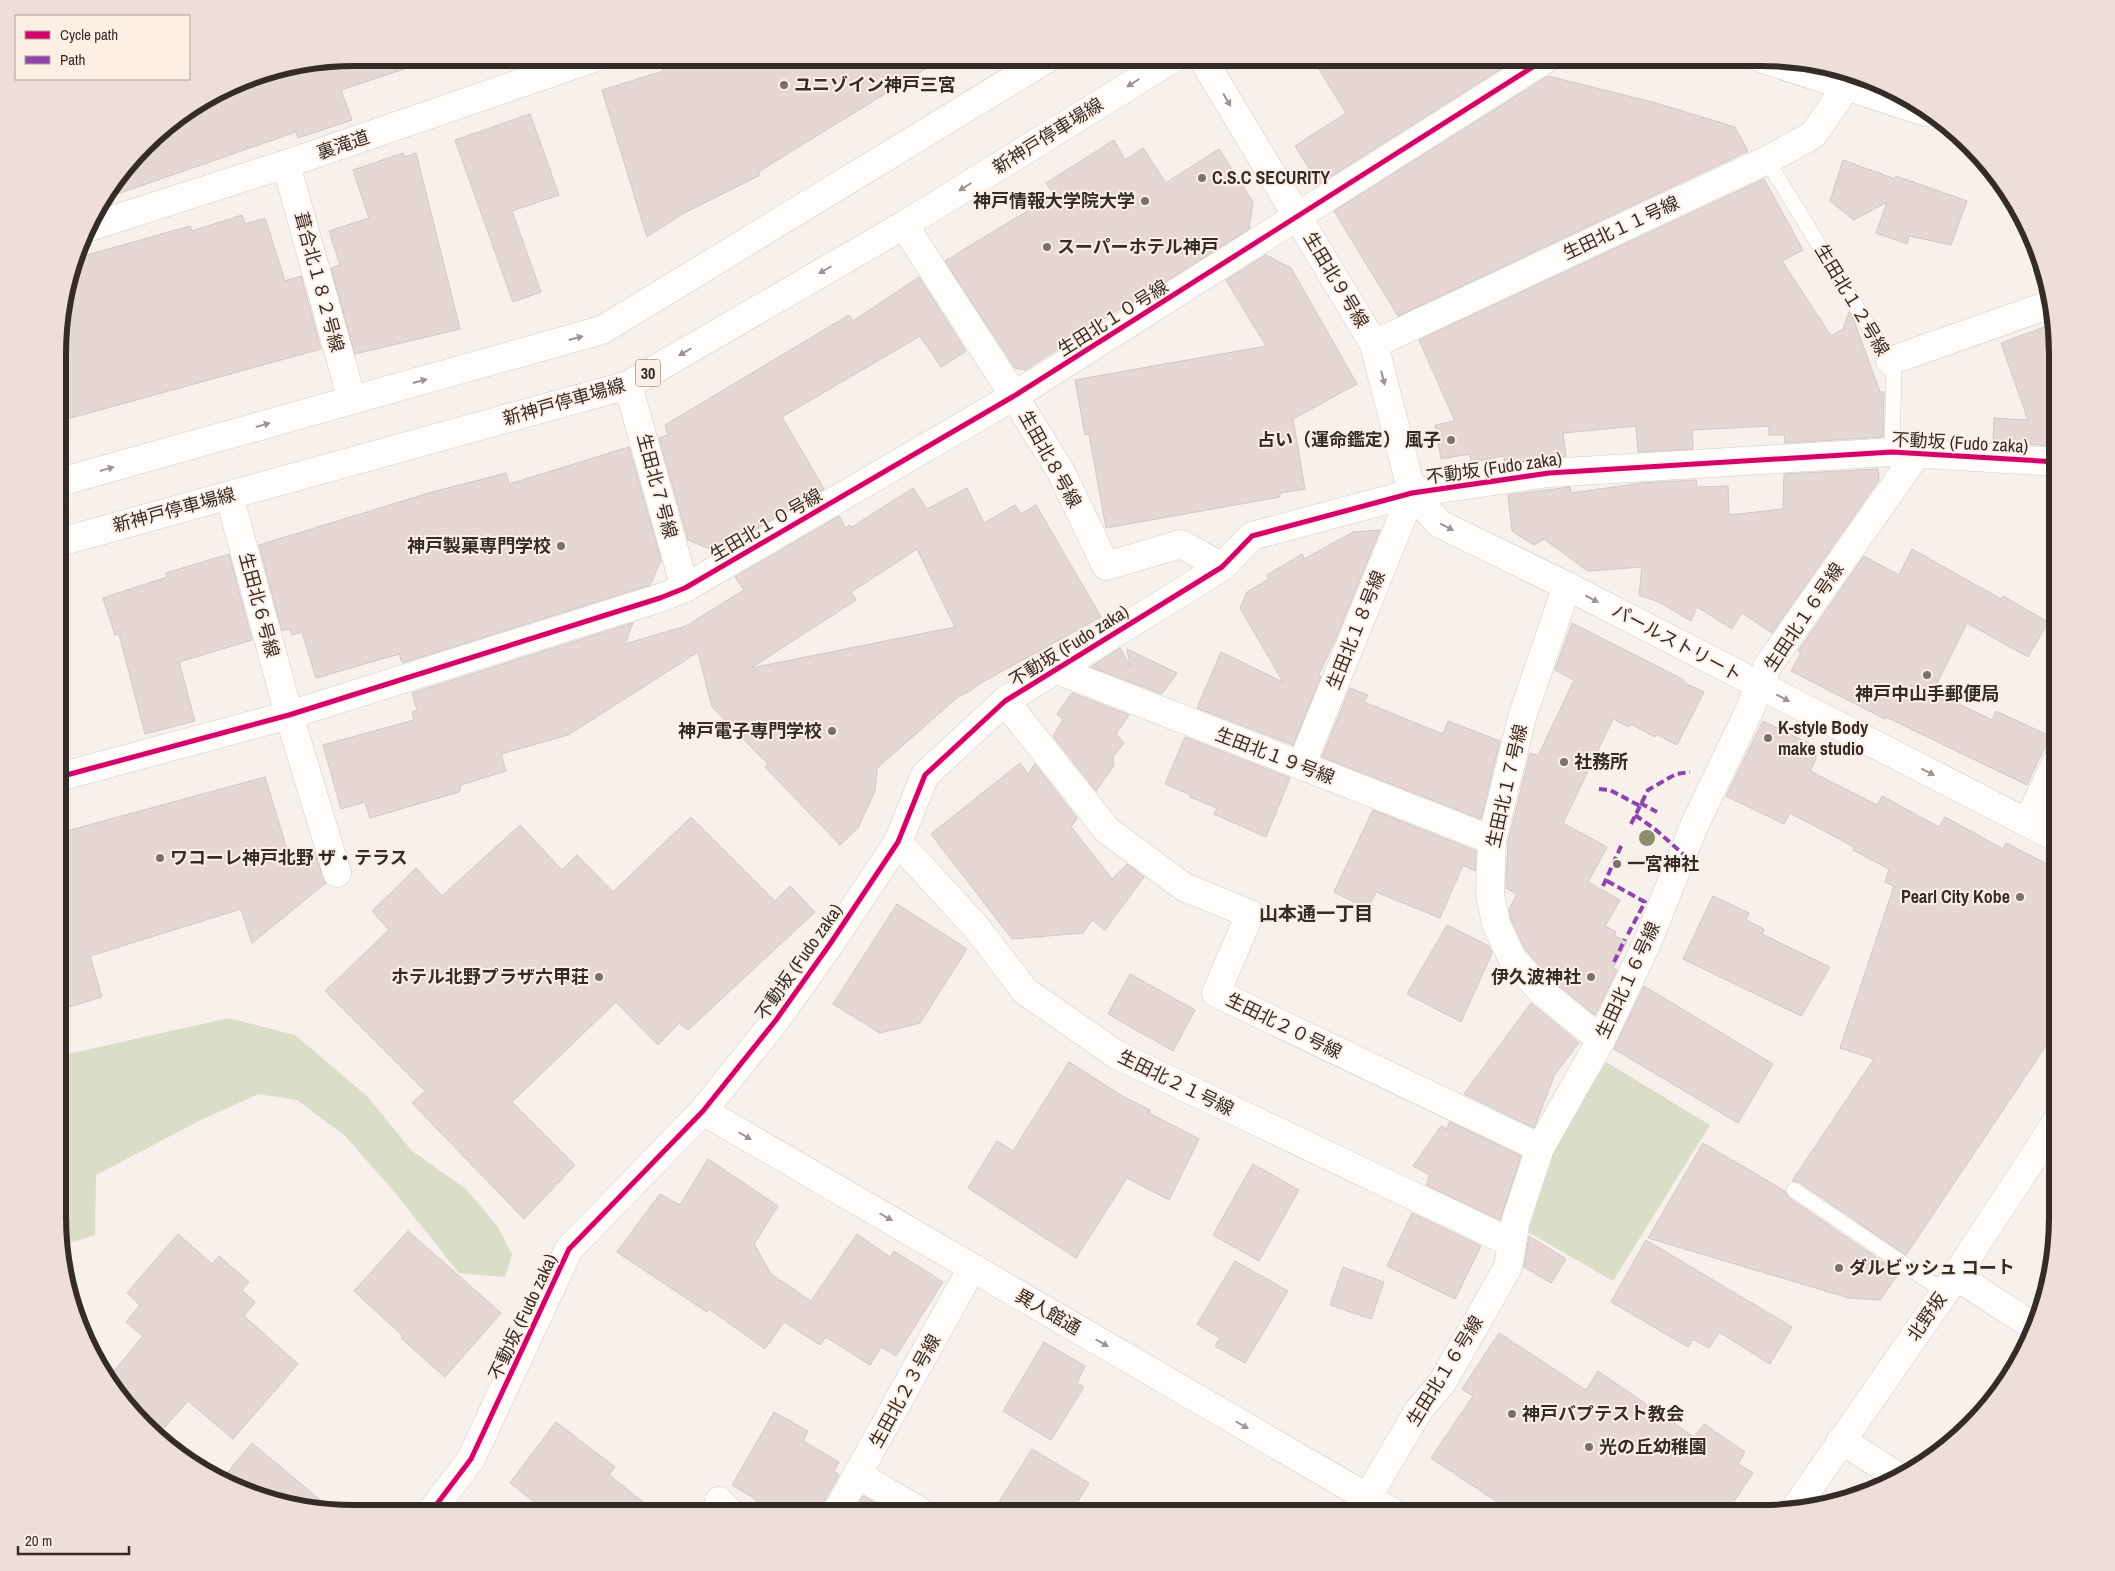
<svg xmlns="http://www.w3.org/2000/svg" width="2115" height="1571" viewBox="0 0 2115 1571" font-family="'Archivo Narrow','Noto Sans JP',sans-serif">
<style>
.green{fill:#daddc7}
.building{fill:#e5d8d4;stroke:#d0c7c4;fill-rule:evenodd}
.lines{fill:none;stroke-linecap:round;stroke-linejoin:round}
.service-casing{stroke:#d2cac4;stroke-width:16}
.minor-casing{stroke:#d2cac4;stroke-width:29}
.tertiary-casing{stroke:#d2cac4;stroke-width:29}
.primary-casing{stroke:#d2cac4;stroke-width:29}
.service{stroke:#fefdfc;stroke-width:15}
.minor{stroke:#fefdfc;stroke-width:28}
.tertiary{stroke:#fefdfc;stroke-width:28}
.primary{stroke:#fefdfc;stroke-width:28}
.quiet{stroke:#8e44ad;stroke-width:4;stroke-dasharray:8 4;stroke-linecap:butt}
.cycleway-casing{stroke:#fdefe6;stroke-width:8}
.cycleway{stroke:#d6006c;stroke-width:5}
.tree{fill:#8b8d6f}
.oneway{fill:#9a9492}
.poi-dot{fill:#79716c;stroke:#fdefe6;stroke-width:2}
.labels{text-anchor:middle;stroke-width:4;stroke-linejoin:round;paint-order:stroke}
.shield{fill:#fdefe6;stroke:#716660;stroke-width:1}
.shield-label{font-size:16px;font-weight:bold;fill:#352c27}
.poi-label{font-size:18px;font-weight:bold;fill:#352c27;stroke:#fdefe6;text-anchor:start}
.street-label{font-size:18px;fill:#352c27;stroke:#fdefe6}
.neighbourhood-label{font-size:19px;font-weight:bold;fill:#352c27;stroke:#fdefe6}
.rim{fill:none;stroke:#352c27;stroke-width:6}
</style>
<rect width="100%" height="100%" fill="#f8f0eb"/>
<g class="green">
<polygon points="229,1018 295,1035 367,1096 412,1151 466,1189 498,1227 512,1255 505,1277 459,1273 391,1188 345,1136 297,1100 258,1094 199,1121 96,1175 95,1235 61,1246 58,1237 59,1056"/>
<polygon points="1606,1062 1710,1125 1613,1281 1528,1232 1548,1163 1564,1131"/>
</g>
<g class="building">
<polygon points="354,58 421,58 422,63 341,90 352,120 298,138 296,132 103,199 159,131 258,73"/>
<polygon points="681,58 691,58 698,69 715,58 943,58 758,172 760,175 682,214 647,237 602,90 660,72"/>
<polygon points="1312,58 1518,58 1319,184 1295,146 1346,113"/>
<polygon points="1548,76 1656,103 1735,127 1748,151 1398,316 1334,211"/>
<polygon points="530,114 559,195 512,211 541,292 513,302 455,140"/>
<polygon points="1114,140 1125,160 1143,148 1166,183 1219,149 1253,202 1249,229 1130,304 1129,303 1025,370 1015,368 945,261 1054,195 1046,183"/>
<polygon points="403,153 405,157 416,153 460,329 355,354 331,268 340,265 329,231 369,218 353,170"/>
<polygon points="1843,160 1895,179 1896,176 1967,201 1951,245 1909,236 1907,244 1876,233 1887,202 1854,220 1830,201"/>
<polygon points="1764,179 1803,250 1782,261 1831,336 1843,329 1849,312 1853,318 1880,392 1884,392 1883,437 1784,443 1785,435 1769,435 1769,426 1692,430 1693,449 1638,452 1636,426 1563,433 1566,456 1505,464 1504,456 1471,462 1470,454 1441,459 1435,425 1455,421 1419,340"/>
<polygon points="242,215 245,224 265,218 285,281 301,276 321,349 60,421 60,315 80,257 190,226 192,231"/>
<polygon points="1266,255 1291,268 1357,384 1293,419 1305,489 1280,493 1280,497 1106,528 1089,434 1085,435 1075,380 1266,346 1226,280"/>
<polygon points="919,277 966,351 941,367 920,336 782,417 824,489 717,552 688,540 659,438 668,435 665,425 849,315 853,321"/>
<polygon points="2054,325 2058,354 2057,446 1993,442 1994,418 2028,420 2001,343 2044,327 2045,329"/>
<polygon points="629,447 661,560 650,585 402,663 399,654 316,678 302,632 292,635 290,629 282,631 259,545 432,492 506,473 509,484"/>
<polygon points="1878,469 1879,480 1772,633 1742,613 1732,629 1697,607 1691,621 1659,602 1639,595 1642,567 1588,571 1544,539 1534,545 1512,531 1508,495 1570,487 1571,493 1642,483 1696,480 1697,487 1728,486 1729,515 1783,509 1784,474"/>
<path d="M 913,488 L 927,509 L 967,488 L 984,523 L 1015,505 L 1021,514 L 1036,505 L 1101,617 L 979,684 L 969,692 L 959,696 L 877,768 L 875,791 L 858,828 L 840,845 L 765,767 L 768,764 L 712,707 L 698,652 L 568,735 L 501,754 L 506,771 L 461,785 L 459,792 L 370,818 L 365,802 L 341,809 L 323,745 L 414,720 L 412,712 L 417,710 L 412,693 L 633,623 L 625,644 L 686,626 L 744,590 L 735,577 L 839,516 L 846,528 L 850,525 L 852,527 ZM 917,549 L 955,627 L 751,668 L 856,600 L 851,592 Z"/>
<polygon points="1380,530 1336,638 1318,676 1321,676 1293,745 1197,708 1221,652 1283,682 1240,608 1247,592 1269,579 1267,575 1302,554 1304,559 1353,532"/>
<polygon points="1912,549 2001,599 2003,596 2048,622 2028,657 1967,623 1933,691 1992,720 1996,711 2050,736 2027,785 1886,717 1885,719 1791,671 1801,653 1798,651 1864,556 1899,575"/>
<polygon points="229,554 252,640 179,662 195,721 145,734 119,634 115,635 103,598 167,577 166,573"/>
<polygon points="1572,623 1684,680 1683,682 1704,692 1677,745 1656,734 1655,737 1631,724 1629,727 1613,719 1563,823 1607,847 1588,882 1620,900 1605,926 1616,932 1614,935 1627,942 1613,968 1617,970 1595,1015 1552,980 1549,977 1551,975 1545,972 1525,949 1511,919 1509,909 1517,894 1506,888 1508,842 1530,753 1538,756 1574,680 1555,670"/>
<polygon points="1120,648 1130,666 1127,649 1177,673 1162,694 1091,667"/>
<polygon points="1350,688 1368,695 1364,702 1443,734 1448,721 1500,741 1481,819 1322,757"/>
<polygon points="1072,693 1129,715 1116,734 1124,743 1113,757 1114,765 1096,791 1053,736 1063,720 1057,714"/>
<polygon points="1763,721 1816,747 1816,759 1810,771 1877,805 1882,796 1939,827 1945,817 2003,849 2006,843 2057,869 2057,1017 2045,1047 1906,1255 1799,1182 1792,1181 1874,1059 1840,1048 1894,886 1885,882 1889,869 1853,850 1854,847 1790,813 1784,824 1726,796"/>
<polygon points="1185,737 1290,778 1266,837 1214,814 1217,808 1190,797 1191,795 1165,784"/>
<polygon points="1020,763 1028,774 1035,764 1077,818 1071,827 1112,879 1127,864 1144,877 1105,930 1092,920 1083,933 1012,939 931,834"/>
<polygon points="265,777 289,856 313,849 326,883 252,943 241,909 90,956 102,997 59,1010 59,833"/>
<polygon points="1373,810 1476,851 1475,871 1463,865 1440,918 1376,892 1367,909 1334,892"/>
<polygon points="691,817 775,901 790,886 815,912 688,1030 679,1023 658,1045 616,1002 512,1102 575,1165 524,1219 412,1103 425,1091 325,991 389,930 372,911 416,868 442,896 520,825 562,870 577,855 613,892"/>
<polygon points="1713,896 1749,913 1746,920 1764,929 1762,934 1830,967 1801,1016 1683,959"/>
<polygon points="897,904 967,949 920,1023 880,1033 833,1004"/>
<polygon points="1447,925 1489,946 1492,953 1461,1022 1407,994"/>
<polygon points="1130,974 1195,1010 1173,1051 1108,1014"/>
<polygon points="1644,986 1773,1064 1738,1123 1614,1049"/>
<polygon points="1531,1003 1579,1043 1555,1074 1534,1128 1464,1094"/>
<polygon points="1069,1062 1124,1097 1150,1110 1149,1113 1199,1139 1169,1200 1127,1178 1076,1258 968,1188 997,1141 1013,1151"/>
<polygon points="1450,1122 1521,1156 1500,1220 1426,1185 1430,1175 1413,1166 1441,1126 1447,1129"/>
<polygon points="1703,1143 1785,1191 1789,1198 1899,1273 1880,1300 1849,1298 1648,1238"/>
<polygon points="708,1159 778,1206 754,1244 771,1274 811,1301 857,1234 890,1257 894,1251 943,1282 896,1356 881,1347 870,1365 826,1337 820,1345 784,1322 765,1349 709,1309 707,1312 617,1252 660,1194 680,1205"/>
<polygon points="1253,1164 1299,1190 1259,1261 1213,1235"/>
<polygon points="1412,1213 1481,1246 1455,1299 1387,1266"/>
<polygon points="408,1231 501,1313 445,1377 401,1338 403,1336 354,1291"/>
<polygon points="178,1234 212,1264 219,1256 249,1282 242,1290 255,1302 244,1316 298,1364 233,1439 188,1401 156,1437 110,1376 143,1336 126,1322 140,1305 127,1293"/>
<polygon points="1529,1236 1566,1259 1551,1283 1524,1267"/>
<polygon points="1646,1240 1792,1327 1770,1364 1719,1332 1709,1348 1693,1339 1688,1347 1611,1302"/>
<polygon points="1235,1261 1288,1291 1245,1363 1215,1346 1220,1338 1197,1324"/>
<polygon points="1343,1267 1384,1282 1371,1319 1330,1305"/>
<polygon points="1499,1333 1586,1390 1598,1371 1694,1437 1704,1424 1745,1452 1738,1464 1753,1473 1726,1513 1514,1513 1431,1458 1473,1396 1462,1389"/>
<polygon points="1044,1342 1085,1366 1077,1383 1084,1387 1051,1440 1003,1411"/>
<polygon points="774,1412 808,1431 803,1441 839,1462 834,1471 839,1475 822,1505 820,1513 749,1513 757,1500 732,1485"/>
<polygon points="556,1422 615,1467 609,1475 657,1513 549,1513 510,1483"/>
<polygon points="252,1443 336,1513 241,1491 222,1479"/>
<polygon points="1032,1449 1089,1483 1071,1513 992,1513"/>
<polygon points="863,1496 892,1513 854,1513"/>
</g>
<g class="lines">
<defs>
<g id="service">
<polyline points="1767,160 1894,368 1892,452"/>
<polyline points="1794,1190 1945,1292"/>
</g>
<g id="minor">
<polyline points="1202,58 1374,344 1412,493 1440,524 1567,586 2057,838"/>
<polyline points="286,164 352,400"/>
<polyline points="904,225 1014,396 1061,472 1106,566 1181,544 1222,567"/>
<polyline points="90,227 286,164 594,58"/>
<polyline points="1374,344 1767,160 1813,135 1847,86"/>
<polyline points="1890,361 2051,304"/>
<polyline points="628,385 685,588"/>
<polyline points="229,495 289,715 337,873"/>
<polyline points="1567,586 1523,714 1492,840 1490,894 1496,924 1512,958 1541,991 1601,1040"/>
<polyline points="1057,670 1492,840"/>
<polyline points="1005,701 1107,830 1184,887 1250,914 1216,993 1540,1148"/>
<polyline points="1301,766 1412,493"/>
<polyline points="59,777 289,715 660,598 685,588 1014,396 1547,58"/>
<polyline points="2027,823 2057,761"/>
<polyline points="898,842 976,927 1025,991 1117,1055 1512,1243"/>
<polyline points="703,1111 1394,1513"/>
<polyline points="1956,1276 2036,1328"/>
<polyline points="1841,1440 1899,1477"/>
<polyline points="858,1475 923,1513"/>
<polyline points="719,1501 731,1513"/>
<polyline points="430,1513 471,1459 569,1249 703,1111 776,1020 830,944 898,842 925,775 1005,701 1222,567 1252,536 1412,493 1549,473 1892,452 2057,462"/>
<polyline points="836,1513 972,1268"/>
<polyline points="1358,1513 1419,1410 1442,1383 1508,1267 1516,1220 1540,1148 1601,1040 1647,943 1694,826 1750,709 1767,667 1916,455"/>
</g>
<polyline id="tertiary" points="1794,1510 1945,1292 2057,1121"/>
<g id="primary">
<polyline points="1760,58 1925,112"/>
<polyline points="60,482 602,330 1048,58"/>
<polyline points="60,542 628,385 904,225 1174,58"/>
</g>
</defs>
<use href="#service" class="service-casing"/>
<use href="#minor" class="minor-casing"/>
<use href="#tertiary" class="tertiary-casing"/>
<use href="#primary" class="primary-casing"/>
<use href="#service" class="service"/>
<use href="#minor" class="minor"/>
<use href="#tertiary" class="tertiary"/>
<use href="#primary" class="primary"/>
<g class="quiet">
<polyline points="1599,789 1610,790 1640,806"/>
<polyline points="1640,803 1657,812"/>
<polyline points="1635,815 1656,830 1683,854"/>
<polyline points="1631,824 1648,790 1676,774 1690,772"/>
<polyline points="1607,881 1645,902 1627,936"/>
<polyline points="1603,886 1622,844"/>
<polyline points="1614,962 1625,939"/>
</g>
<defs>
<g id="cycleway">
<polyline points="59,777 289,715 660,598 685,588 1014,396 1547,58"/>
<polyline points="430,1513 471,1459 569,1249 703,1111 776,1020 830,944 898,842 925,775 1005,701 1222,567 1252,536 1412,493 1549,473 1892,452 2057,462"/>
</g>
</defs>
<use href="#cycleway" class="cycleway-casing"/>
<use href="#cycleway" class="cycleway"/>
</g>
<circle class="tree" cx="1647" cy="838" r="8"/>
<defs><path id="oneway-solid" d="M-6-.8H1V-3.2L6.5 0L1 3.2V.8H-6Z" transform="scale(1.25)"/></defs>
<g class="oneway">
<use href="#oneway-solid" transform="translate(1133 83) rotate(148)"/>
<use href="#oneway-solid" transform="translate(1227 100) rotate(59)"/>
<use href="#oneway-solid" transform="translate(965 187) rotate(148)"/>
<use href="#oneway-solid" transform="translate(825 270) rotate(150)"/>
<use href="#oneway-solid" transform="translate(576 338) rotate(-15)"/>
<use href="#oneway-solid" transform="translate(685 352) rotate(150)"/>
<use href="#oneway-solid" transform="translate(1383 378) rotate(76)"/>
<use href="#oneway-solid" transform="translate(420 381) rotate(-15)"/>
<use href="#oneway-solid" transform="translate(263 425) rotate(-16)"/>
<use href="#oneway-solid" transform="translate(107 469) rotate(-16)"/>
<use href="#oneway-solid" transform="translate(1447 527) rotate(27)"/>
<use href="#oneway-solid" transform="translate(1592 599) rotate(28)"/>
<use href="#oneway-solid" transform="translate(1783 698) rotate(27)"/>
<use href="#oneway-solid" transform="translate(1928 772) rotate(27)"/>
<use href="#oneway-solid" transform="translate(745 1136) rotate(30)"/>
<use href="#oneway-solid" transform="translate(886 1217) rotate(30)"/>
<use href="#oneway-solid" transform="translate(1102 1343) rotate(30)"/>
<use href="#oneway-solid" transform="translate(1242 1425) rotate(30)"/>
</g>
<g class="poi-dot">
<circle cx="784" cy="85" r="5"/>
<circle cx="1202" cy="178" r="5"/>
<circle cx="1145" cy="201" r="5"/>
<circle cx="1047" cy="247" r="5"/>
<circle cx="1451" cy="440" r="5"/>
<circle cx="561" cy="546" r="5"/>
<circle cx="1927" cy="675" r="5"/>
<circle cx="832" cy="731" r="5"/>
<circle cx="1768" cy="738" r="5"/>
<circle cx="1564" cy="762" r="5"/>
<circle cx="160" cy="858" r="5"/>
<circle cx="1617" cy="864" r="5"/>
<circle cx="2020" cy="897" r="5"/>
<circle cx="599" cy="977" r="5"/>
<circle cx="1591" cy="977" r="5"/>
<circle cx="1839" cy="1268" r="5"/>
<circle cx="1512" cy="1414" r="5"/>
<circle cx="1589" cy="1447" r="5"/>
</g>
<g class="labels">
<rect class="shield" x="635.5" y="359.5" width="25" height="27" rx="4"/>
<g class="shield-label">
<text x="648" y="379">30</text>
</g>
<g class="poi-label">
<text x="794" y="91">ユニゾイン神戸三宮</text>
<text x="1212" y="184">C.S.C SECURITY</text>
<text x="1135" y="207" text-anchor="end">神戸情報大学院大学</text>
<text x="1057" y="253">スーパーホテル神戸</text>
<text x="1441" y="446" text-anchor="end">占い（運命鑑定） 風子</text>
<text x="551" y="552" text-anchor="end">神戸製菓専門学校</text>
<text x="1927" y="700" text-anchor="middle">神戸中山手郵便局</text>
<text x="1778" y="734">K-style Body<tspan x="1778" dy="21">make studio</tspan></text>
<text x="822" y="737" text-anchor="end">神戸電子専門学校</text>
<text x="1574" y="768">社務所</text>
<text x="170" y="864">ワコーレ神戸北野 ザ・テラス</text>
<text x="1627" y="870">一宮神社</text>
<text x="2010" y="903" text-anchor="end">Pearl City Kobe</text>
<text x="589" y="983" text-anchor="end">ホテル北野プラザ六甲荘</text>
<text x="1581" y="983" text-anchor="end">伊久波神社</text>
<text x="1849" y="1274">ダルビッシュ コート</text>
<text x="1522" y="1420">神戸バプテスト教会</text>
<text x="1599" y="1453">光の丘幼稚園</text>
</g>
<g class="street-label">
<text transform="translate(1048 136) rotate(-32)" y="6">新神戸停車場線</text>
<text transform="translate(343 145) rotate(-19)" y="6">裏滝道</text>
<text transform="translate(1621 228) rotate(-25)" y="6">生田北１１号線</text>
<text transform="translate(1336 280) rotate(59)" y="6">生田北９号線</text>
<text transform="translate(319 282) rotate(75)" y="6">葺合北１８２号線</text>
<text transform="translate(1852 300) rotate(59)" y="6">生田北１２号線</text>
<text transform="translate(1113 318) rotate(-32)" y="6">生田北１０号線</text>
<text transform="translate(564 402) rotate(-16)" y="6">新神戸停車場線</text>
<text transform="translate(1960 443) rotate(3)" y="6">不動坂 (Fudo zaka)</text>
<text transform="translate(1050 459) rotate(61)" y="6">生田北８号線</text>
<text transform="translate(1494 468) rotate(-8)" y="6">不動坂 (Fudo zaka)</text>
<text transform="translate(657 486) rotate(75)" y="6">生田北７号線</text>
<text transform="translate(174 510) rotate(-15)" y="6">新神戸停車場線</text>
<text transform="translate(766 525) rotate(-30)" y="6">生田北１０号線</text>
<text transform="translate(259 605) rotate(75)" y="6">生田北６号線</text>
<text transform="translate(1804 617) rotate(-56)" y="6">生田北１６号線</text>
<text transform="translate(1356 630) rotate(-68)" y="6">生田北１８号線</text>
<text transform="translate(1677 643) rotate(28)" y="6">パールストリート</text>
<text transform="translate(1069 646) rotate(-32)" y="6">不動坂 (Fudo zaka)</text>
<text transform="translate(1275 756) rotate(21)" y="6">生田北１９号線</text>
<text transform="translate(1507 786) rotate(-77)" y="6">生田北１７号線</text>
<text transform="translate(799 962) rotate(-55)" y="6">不動坂 (Fudo zaka)</text>
<text transform="translate(1628 980) rotate(-65)" y="6">生田北１６号線</text>
<text transform="translate(1284 1026) rotate(26)" y="6">生田北２０号線</text>
<text transform="translate(1176 1083) rotate(26)" y="6">生田北２１号線</text>
<text transform="translate(1048 1312) rotate(30)" y="6">異人館通</text>
<text transform="translate(523 1317) rotate(-65)" y="6">不動坂 (Fudo zaka)</text>
<text transform="translate(1927 1317) rotate(-55)" y="6">北野坂</text>
<text transform="translate(1445 1371) rotate(-58)" y="6">生田北１６号線</text>
<text transform="translate(905 1391) rotate(-61)" y="6">生田北２３号線</text>
</g>
<g class="neighbourhood-label">
<text x="1316" y="920">山本通一丁目</text>
</g>
</g>
<path d="M0 0H2115V1571H0ZM354 66H1761A288 288 0 0 1 2049 354V1217A288 288 0 0 1 1761 1505H354A288 288 0 0 1 66 1217V354A288 288 0 0 1 354 66Z" fill="#eddfd7" fill-rule="evenodd"/>
<path class="rim" d="M354 66H1761A288 288 0 0 1 2049 354V1217A288 288 0 0 1 1761 1505H354A288 288 0 0 1 66 1217V354A288 288 0 0 1 354 66Z"/>
<rect x="15" y="15" width="175" height="65" fill="#fdefe6" stroke="#ada19a"/>
<rect x="25" y="31" width="25" height="8" fill="#d6006c" stroke="#ada19a"/>
<text x="60" y="40" font-size="15" fill="#352c27">Cycle path</text>
<rect x="25" y="56" width="25" height="8" fill="#8e44ad" stroke="#ada19a"/>
<text x="60" y="65" font-size="15" fill="#352c27">Path</text>
<path d="M18 1546v8h111v-8" fill="none" stroke="#352c27" stroke-width="2.5"/>
<text x="25" y="1546" font-size="15" fill="#352c27" stroke="#fdefe6" stroke-width="4" paint-order="stroke">20 m</text>
</svg>
